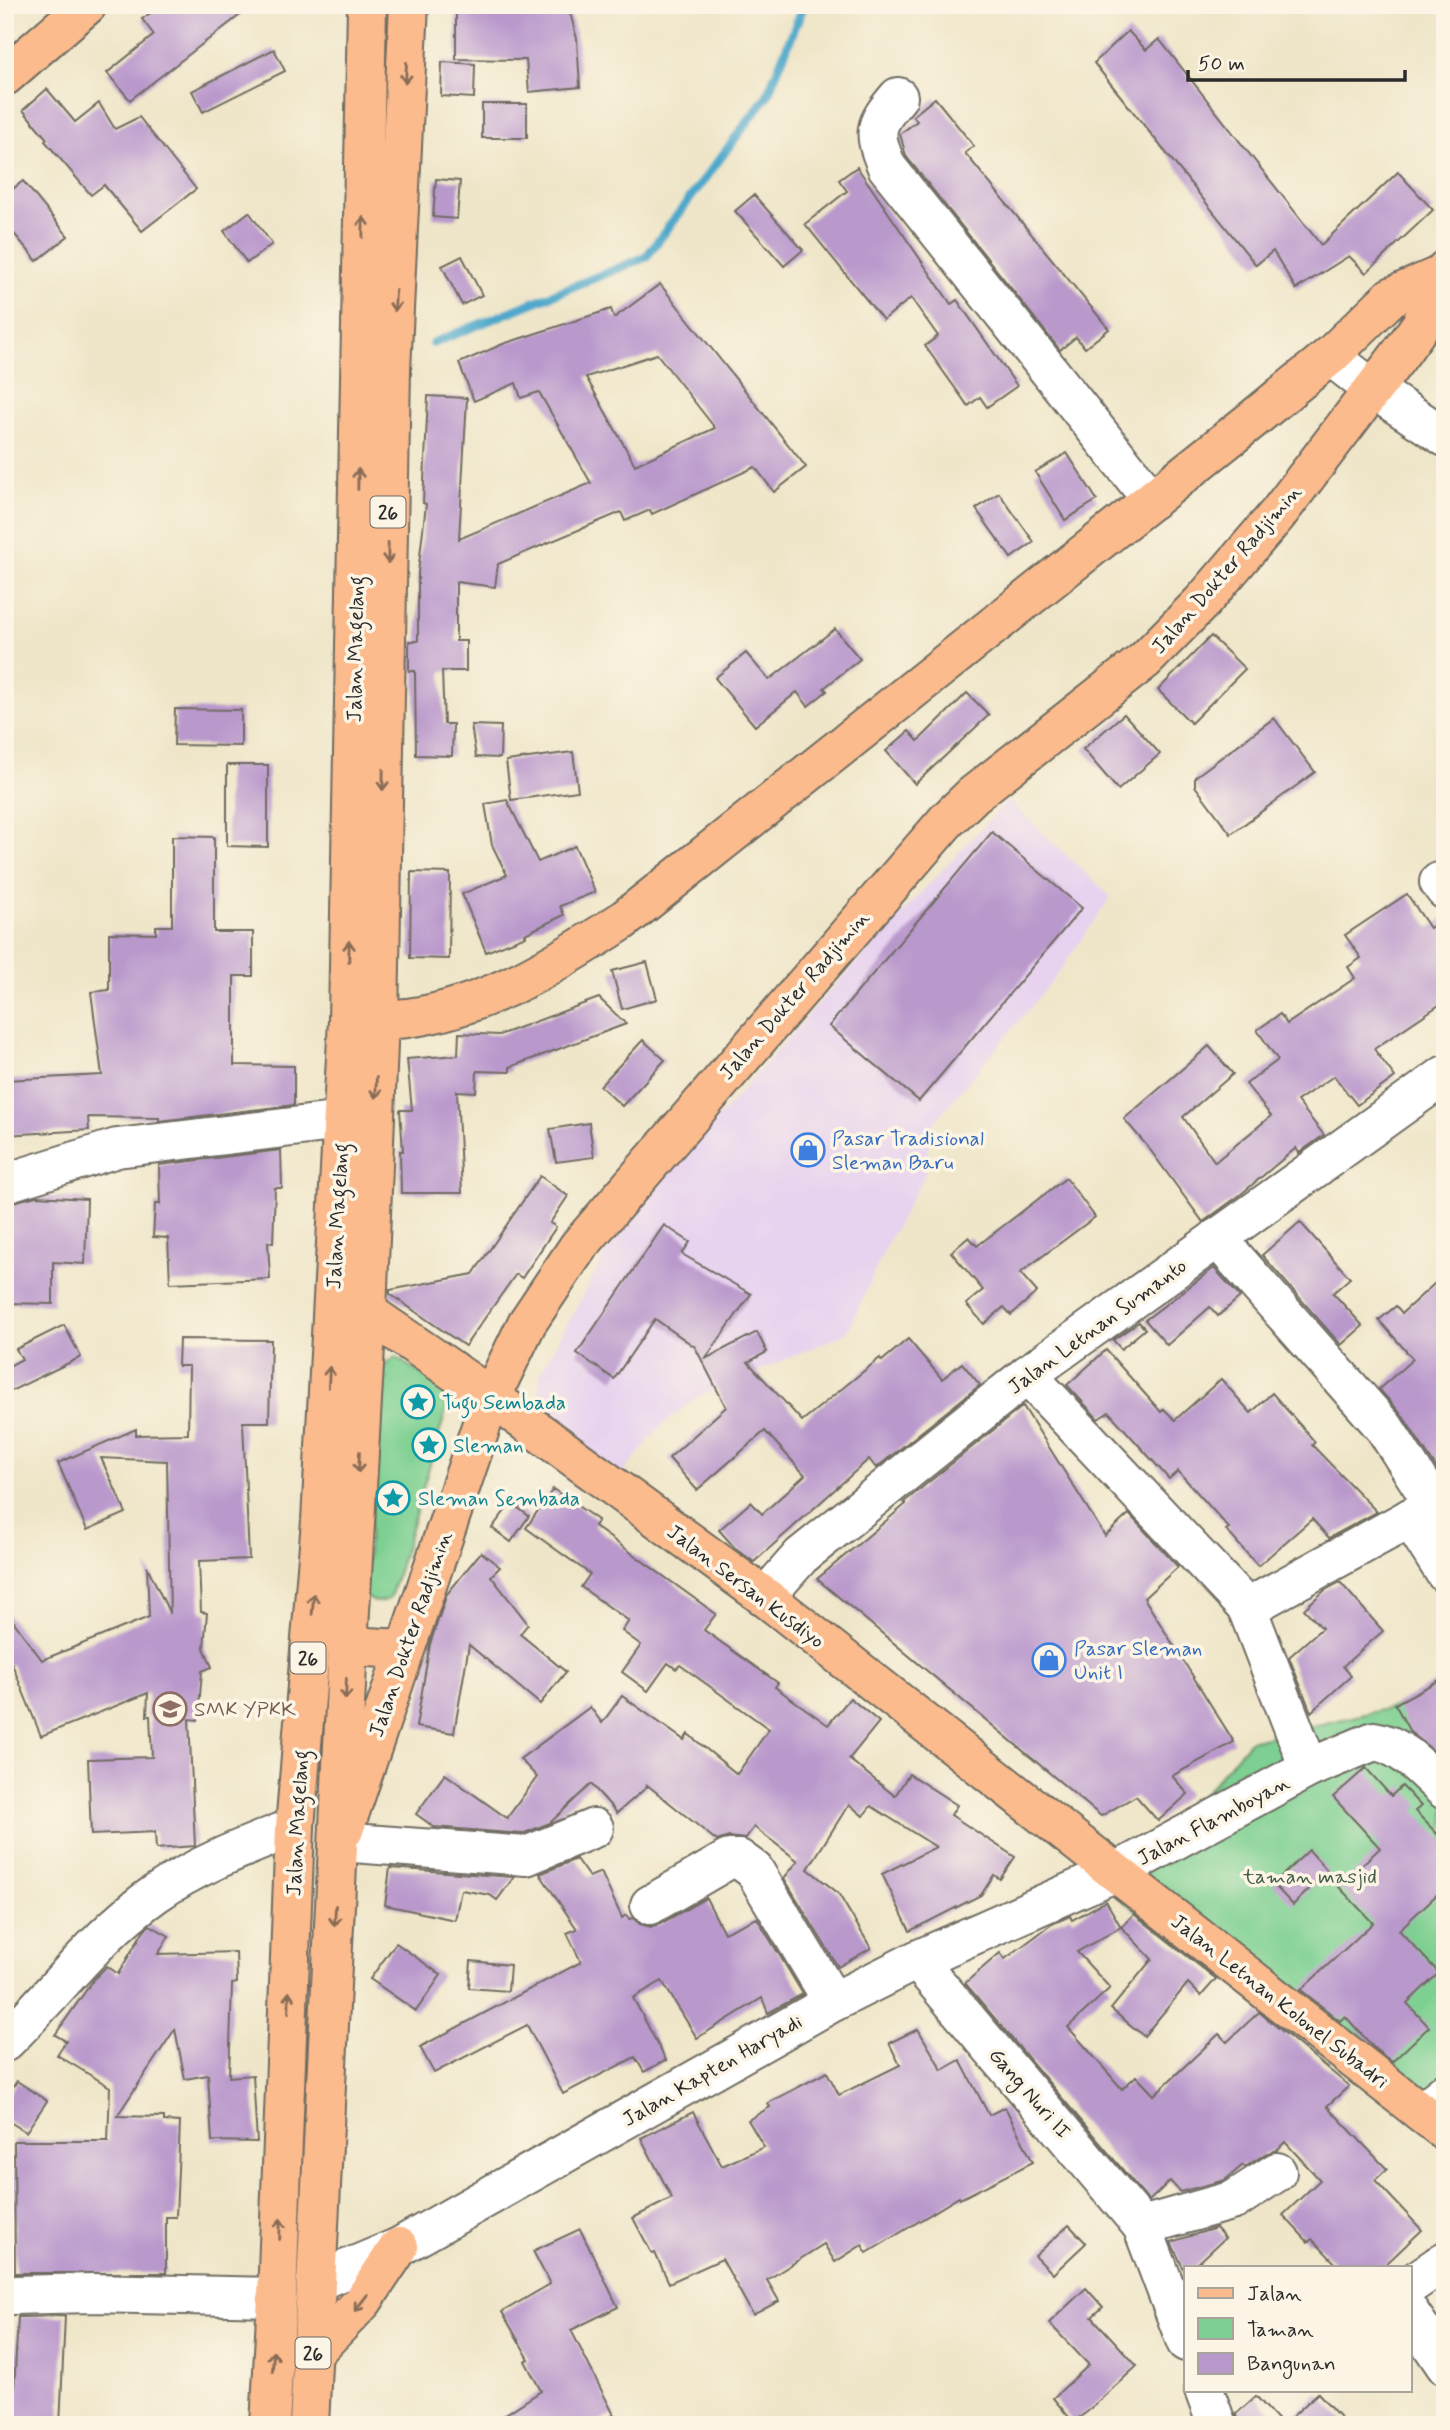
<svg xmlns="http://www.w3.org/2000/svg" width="1450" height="2430" viewBox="0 0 1450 2430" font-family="Mynerve,sans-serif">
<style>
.built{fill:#e7d2ef}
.green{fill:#7ed092;stroke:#547e5e;stroke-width:2}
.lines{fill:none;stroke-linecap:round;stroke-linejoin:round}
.stream{stroke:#4da8cb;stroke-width:9}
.building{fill:#b998cc;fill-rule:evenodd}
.minor-casing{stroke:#706c62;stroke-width:42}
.major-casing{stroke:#706c62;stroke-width:42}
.highway-casing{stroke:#706c62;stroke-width:42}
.minor{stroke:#fff;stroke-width:38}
.major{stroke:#fbbb8d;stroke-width:38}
.highway{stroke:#fbbb8d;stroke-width:38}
.oneway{stroke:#896c57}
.labels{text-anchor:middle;stroke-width:7;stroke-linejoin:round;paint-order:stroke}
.shield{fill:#fcf5e5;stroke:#6a6863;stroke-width:2}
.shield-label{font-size:19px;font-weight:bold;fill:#2b2b2b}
.street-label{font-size:21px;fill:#2b2b2b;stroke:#fcf5e5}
.shop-label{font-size:21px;fill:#366cbe;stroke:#fcf5e5;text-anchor:start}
.culture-label{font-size:21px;fill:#0d838f;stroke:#fcf5e5;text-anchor:start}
.education-label{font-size:21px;fill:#785e54;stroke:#fcf5e5;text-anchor:start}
.park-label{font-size:21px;fill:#445d4a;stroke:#fcf5e5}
</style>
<rect width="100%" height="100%" fill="#fcf5e5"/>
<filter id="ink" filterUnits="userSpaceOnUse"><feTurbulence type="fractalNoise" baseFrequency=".0143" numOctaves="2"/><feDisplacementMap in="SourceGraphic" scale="14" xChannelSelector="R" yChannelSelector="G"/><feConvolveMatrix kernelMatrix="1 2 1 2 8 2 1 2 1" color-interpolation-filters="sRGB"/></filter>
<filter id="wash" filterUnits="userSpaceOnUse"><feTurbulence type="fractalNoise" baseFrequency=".00686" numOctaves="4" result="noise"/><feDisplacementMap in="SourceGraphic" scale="28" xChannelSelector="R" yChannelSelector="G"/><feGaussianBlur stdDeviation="1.57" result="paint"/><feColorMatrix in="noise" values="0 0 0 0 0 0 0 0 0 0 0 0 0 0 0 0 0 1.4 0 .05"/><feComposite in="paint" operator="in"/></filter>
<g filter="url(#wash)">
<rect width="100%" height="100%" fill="#efe6c9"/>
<polygon class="built" points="1008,800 1111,897 1054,979 932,1125 924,1176 887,1244 847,1333 694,1399 659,1428 620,1477 538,1410 540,1374 617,1233 824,997"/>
<g class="green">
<path d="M 396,1357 L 445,1390 L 449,1401 L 390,1598 C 381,1604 372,1603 364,1595 L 383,1367 Z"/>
<polygon points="1445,1695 1445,2115 1114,1895 1250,1741"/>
</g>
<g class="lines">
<polyline class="stream" points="433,343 646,257 767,96 804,5"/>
</g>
<g id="blocks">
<g class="building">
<polygon points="162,5 253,5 130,100 107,73 154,35 142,19"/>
<polygon points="456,5 568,5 577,39 580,87 529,92 526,60 456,59"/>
<polygon points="1128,31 1146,50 1159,39 1321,245 1398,172 1433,210 1366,273 1349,256 1296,289 1273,251 1256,265 1094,63"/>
<polygon points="274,49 285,71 203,112 192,91"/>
<polygon points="442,62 475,64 474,98 441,96"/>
<polygon points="47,89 75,122 99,103 115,129 139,117 196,189 142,231 104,185 91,195 45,141 47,139 23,110"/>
<polygon points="935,98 974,146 965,153 1109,329 1085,348 1076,337 1060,350 906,156 900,134 917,121 913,116"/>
<rect x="482" y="104" width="45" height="34"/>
<polygon points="857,167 951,304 957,300 1017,386 987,407 980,397 968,406 925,346 938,336 911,298 883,320 805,224 847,191 839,180"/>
<polygon points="436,179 460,181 457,219 433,217"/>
<polygon points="23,181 68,236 37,261 5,223 5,195"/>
<polygon points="754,195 803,250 784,266 735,211"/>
<polygon points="249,212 272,244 247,263 224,231"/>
<polygon points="462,256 482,295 462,305 442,266"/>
<path d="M 660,284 L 806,467 L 774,492 L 755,467 L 652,514 L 650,510 L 625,521 L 621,512 L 498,564 L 495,587 L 456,582 L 456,641 L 466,641 L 466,671 L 442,671 L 444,724 L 453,724 L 452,756 L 416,755 L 415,671 L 409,671 L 409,641 L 418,641 L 418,573 L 426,504 L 423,503 L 428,396 L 467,398 L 459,539 L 591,483 L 539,392 L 521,398 L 516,383 L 474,401 L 459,363 L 503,344 L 611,309 L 614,318 ZM 657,354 L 715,428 L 635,465 L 586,377 Z"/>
<polygon points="1067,453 1097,500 1065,520 1035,472"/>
<polygon points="999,493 1034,542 1011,558 976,509"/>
<polygon points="835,629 860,659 824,688 827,691 808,706 797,692 755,726 715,678 746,653 769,680"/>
<polygon points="1211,636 1245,669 1191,723 1158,690"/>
<polygon points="967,693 989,715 915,784 886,751 909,731 918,741"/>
<polygon points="175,709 241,710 241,746 174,745"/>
<polygon points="1124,714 1160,754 1118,790 1083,749"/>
<polygon points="1274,718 1315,772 1231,834 1195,786 1195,777"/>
<polygon points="471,725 501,726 500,758 476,757"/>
<polygon points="573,752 578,791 511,800 506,761"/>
<polygon points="227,765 268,765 268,847 227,846"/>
<polygon points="507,800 538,862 575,846 595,892 560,906 564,915 525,934 526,936 486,952 462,894 507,875 492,845 485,804"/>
<polygon points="992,832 1082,908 919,1101 829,1026"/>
<polygon points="172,836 214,837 214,932 253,932 253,976 234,976 234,1065 294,1066 294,1105 159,1121 159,1118 88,1117 89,1130 5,1135 5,1080 102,1075 91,992 109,990 109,933 156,934 156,926 172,926"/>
<polygon points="411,872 450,873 449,959 410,958"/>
<polygon points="1407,894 1430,928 1445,917 1445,1001 1374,1049 1395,1077 1357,1105 1334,1076 1297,1101 1324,1135 1299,1153 1296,1148 1240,1195 1203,1222 1148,1147 1124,1119 1209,1046 1233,1074 1183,1117 1215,1162 1271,1116 1246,1084 1278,1060 1257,1030 1280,1014 1287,1024 1355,978 1348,967 1361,958 1345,935"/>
<polygon points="647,962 657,999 622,1009 612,971"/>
<polygon points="599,998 626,1024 510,1067 510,1072 477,1071 476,1092 457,1091 462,1193 401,1193 400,1151 403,1151 400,1110 412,1110 407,1059 458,1055 459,1033 499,1035"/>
<polygon points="643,1040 665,1060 622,1106 600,1086"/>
<polygon points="589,1123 594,1157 556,1162 550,1129"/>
<polygon points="281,1150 282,1188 275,1188 273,1243 268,1242 270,1279 170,1283 168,1238 153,1237 155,1204 160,1204 159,1165"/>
<polygon points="540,1176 568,1196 550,1223 556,1227 522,1278 516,1274 465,1346 390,1294 390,1290 473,1274"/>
<polygon points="1066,1178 1095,1217 1020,1273 1037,1292 1011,1315 1004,1307 984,1324 966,1304 983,1290 951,1252 969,1237 977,1246"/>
<polygon points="36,1196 87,1199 85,1264 53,1262 53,1304 5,1303 5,1204"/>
<polygon points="1300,1222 1350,1278 1333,1293 1363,1326 1341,1345 1262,1255"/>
<polygon points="664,1225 690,1242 682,1254 751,1294 705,1359 757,1332 767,1352 748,1362 802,1421 880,1358 882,1361 908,1339 942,1379 962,1363 980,1385 876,1468 869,1459 754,1562 735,1548 719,1530 751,1502 762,1514 805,1475 765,1431 697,1490 669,1458 726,1407 695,1347 655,1319 614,1379 577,1353"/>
<polygon points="1214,1268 1240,1297 1218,1316 1210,1307 1167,1345 1145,1320"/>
<polygon points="1445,1274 1445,1477 1443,1478 1402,1415 1379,1389 1413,1359 1379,1320 1396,1306 1402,1313"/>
<polygon points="1139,1322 1145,1329 1121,1349 1113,1340"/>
<polygon points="64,1325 81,1357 5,1394 5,1368 22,1359 16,1349"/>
<polygon points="179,1339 271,1340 269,1422 243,1422 249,1559 199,1561 201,1612 207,1613 204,1648 212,1667 202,1671 198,1720 189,1719 195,1846 156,1849 155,1832 91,1835 88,1759 152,1757 150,1716 147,1716 148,1693 41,1736 12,1664 5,1668 5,1610 42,1660 149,1617 147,1566 170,1614 167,1461 101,1458 126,1513 87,1530 58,1463 136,1429 136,1435 188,1434 189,1366 178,1366"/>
<polygon points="1106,1350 1161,1412 1164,1409 1175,1420 1221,1379 1251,1413 1272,1393 1315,1442 1312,1445 1377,1512 1329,1538 1312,1519 1258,1566 1226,1530 1229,1528 1178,1471 1169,1479 1109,1412 1098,1419 1067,1385"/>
<polygon points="1023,1406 1105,1536 1129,1514 1178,1567 1144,1598 1234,1742 1172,1776 1188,1794 1158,1821 1136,1796 1101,1816 817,1579 906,1504 904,1502"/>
<polygon points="553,1489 598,1520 594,1526 716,1614 704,1630 778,1683 775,1687 828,1725 850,1698 879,1722 849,1759 895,1796 909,1774 957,1805 951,1815 1015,1857 1000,1879 994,1875 981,1895 910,1931 882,1874 936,1847 871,1806 863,1816 849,1804 808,1869 838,1893 871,1948 838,1967 784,1878 798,1861 754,1827 745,1839 729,1837 717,1841 646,1784 648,1786 617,1813 591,1784 550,1823 522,1834 434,1827 416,1814 445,1774 507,1818 537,1777 520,1759 590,1707 602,1723 622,1696 684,1740 688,1734 737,1774 769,1729 680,1665 676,1669 668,1663 648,1691 622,1672 641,1645 622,1631 629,1621 581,1587 590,1574 526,1528"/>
<polygon points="511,1503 529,1516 511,1542 492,1528"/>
<polygon points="481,1552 500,1567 491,1576 528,1624 520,1634 566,1672 540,1704 469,1645 454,1733 416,1727 430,1644 447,1594"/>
<polygon points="1340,1582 1383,1631 1343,1666 1351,1676 1311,1712 1289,1657 1322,1628 1304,1609 1325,1590"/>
<polygon points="1445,1677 1445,1760 1410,1732 1395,1704"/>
<polygon points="1366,1768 1391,1796 1402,1786 1421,1806 1415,1811 1445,1842 1445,1887 1399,1930 1439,1973 1407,2003 1429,2027 1392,2062 1375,2049 1345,2016 1340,2021 1301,1990 1373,1923 1339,1887 1380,1848 1333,1797"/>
<polygon points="1309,1850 1328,1871 1293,1905 1273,1884"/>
<polygon points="576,1859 589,1877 601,1872 622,1918 626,1915 629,1919 633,1918 640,1924 651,1927 660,1924 706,1898 724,1933 757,1918 803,1994 768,2013 762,1998 697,2038 662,1981 633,1998 666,2060 644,2072 635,2057 563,2094 527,2025 434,2073 420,2047 581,1962 567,1933 577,1929 540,1874"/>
<polygon points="390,1868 514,1877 497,1900 490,1895 461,1890 455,1920 385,1905"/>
<polygon points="1106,1901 1121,1927 1077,1952 1110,1988 1068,2027 1122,2089 1136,2076 1154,2095 1219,2034 1227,2042 1259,2012 1349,2086 1327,2106 1387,2169 1375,2180 1422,2230 1383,2267 1339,2267 1312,2239 1308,2242 1283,2215 1320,2180 1285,2142 1277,2150 1265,2154 1245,2167 1243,2165 1225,2180 1180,2192 1170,2181 1149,2201 965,1983 1000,1953 1005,1959 1052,1924 1070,1916 1072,1920"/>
<polygon points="1134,1914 1216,1979 1201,1996 1188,1983 1144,2036 1111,2009 1152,1959 1121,1927"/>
<polygon points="150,1925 169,1936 158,1954 236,1952 237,1983 232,1984 229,2077 253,2075 257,2142 212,2141 208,2075 185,2079 175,2029 117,2116 164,2117 164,2121 180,2122 176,2217 166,2217 166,2273 15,2273 14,2141 108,2141 110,2087 57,2055 66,2041 55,2035 94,1979 107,1966 118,1974 144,1930"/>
<polygon points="396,1943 441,1975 416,2011 370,1979"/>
<polygon points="471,1961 510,1965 508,1991 469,1988"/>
<polygon points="918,2029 942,2070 960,2060 989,2115 1005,2107 1033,2162 960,2199 959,2197 867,2253 862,2245 835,2262 824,2244 767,2280 779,2301 753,2315 722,2259 669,2283 655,2253 652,2254 633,2218 672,2198 641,2138 693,2112 722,2166 764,2147 748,2120 770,2107 768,2103 827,2072 839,2095 900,2065 889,2043"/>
<polygon points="17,2081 47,2101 26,2132 5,2119 5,2099"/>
<polygon points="1069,2225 1086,2243 1053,2274 1035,2256"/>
<polygon points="1216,2228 1225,2238 1194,2267 1186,2267 1186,2274 1171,2242"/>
<polygon points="580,2229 618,2307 571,2330 614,2415 593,2425 489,2425 541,2391 525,2361 529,2359 502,2312 550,2284 533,2251"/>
<polygon points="1086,2288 1103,2307 1092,2317 1137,2366 1087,2412 1073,2422 1053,2398 1089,2365 1049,2323"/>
<polygon points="65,2316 60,2425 12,2425 18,2317"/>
<polygon points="1318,2393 1347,2425 1283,2425"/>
<polygon points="1256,2396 1282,2425 1238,2425 1236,2414"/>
</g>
</g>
</g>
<g filter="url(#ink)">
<use href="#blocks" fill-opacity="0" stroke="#706c62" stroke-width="2"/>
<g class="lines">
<defs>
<g id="minor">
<path d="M 898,97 C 874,125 872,132 887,167 L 1152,500"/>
<polyline points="1330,356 1374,390 1445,437"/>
<polyline points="1439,882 1445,890"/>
<polyline points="5,1183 117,1148 342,1121"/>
<polyline points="1217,1238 1384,1427 1434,1505"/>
<path d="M 1027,1375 L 1247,1608 L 1309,1768 L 1374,1741 C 1403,1745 1424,1772 1445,1790"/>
<polyline points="1410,1518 1445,1573"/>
<polyline points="765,1597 801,1556 1027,1375 1445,1075"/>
<polyline points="1247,1608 1445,1499"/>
<polyline points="340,1842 526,1856 594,1828"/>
<polyline points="650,1905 729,1859 739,1859 754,1870 833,2002"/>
<polyline points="917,1960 1142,2226 1186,2342"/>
<path d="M 5,2042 C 55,1993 98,1934 155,1894 C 198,1864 247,1846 295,1827"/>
<polyline points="1421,2112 1445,2093"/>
<polyline points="1142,2226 1234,2200 1277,2172"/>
<polyline points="316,2282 399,2247 833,2002 917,1960 1116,1872 1309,1768"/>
<polyline points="1410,2285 1445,2261"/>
<polyline points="13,2295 92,2293 277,2297"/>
<polyline points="1410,2313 1445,2365"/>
<polyline points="1204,2390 1217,2425"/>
</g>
<g id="major">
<polyline points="5,76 87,5"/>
<path d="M 348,1020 C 368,1020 388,1020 407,1018 C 485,1008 558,963 622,921 L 1252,420 L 1330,356 L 1391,297 L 1441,275 L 1445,270"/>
<polyline points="367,1312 491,1397 765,1597 1445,2131"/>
<polyline points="344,1830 491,1397 527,1323 578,1247 947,820 973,795 1145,660 1203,601 1277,515 1400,354 1422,323 1441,275"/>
</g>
<g id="highway">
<polyline points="348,1646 405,1649"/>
<polyline points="313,2353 363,2301 399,2247"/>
<polyline points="270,2425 277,2297 295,1827 321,1521 348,1020 367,5"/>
<polyline points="309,2425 348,1646 367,1312 379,1020 391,370 409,5"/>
</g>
</defs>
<use href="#minor" class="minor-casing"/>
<use href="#major" class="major-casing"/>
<use href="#highway" class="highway-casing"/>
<use href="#minor" class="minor"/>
<use href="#major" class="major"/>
<use href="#highway" class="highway"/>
</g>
<defs><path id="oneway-shaft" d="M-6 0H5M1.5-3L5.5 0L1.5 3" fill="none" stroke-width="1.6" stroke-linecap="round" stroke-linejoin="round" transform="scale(1.75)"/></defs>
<g class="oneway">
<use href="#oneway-shaft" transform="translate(406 73) rotate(93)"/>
<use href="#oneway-shaft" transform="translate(363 227) rotate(-89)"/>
<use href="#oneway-shaft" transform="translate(395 301) rotate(93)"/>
<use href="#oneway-shaft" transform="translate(358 479) rotate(-89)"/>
<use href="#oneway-shaft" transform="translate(388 553) rotate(91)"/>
<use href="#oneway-shaft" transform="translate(383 780) rotate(91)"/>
<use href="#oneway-shaft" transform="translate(349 951) rotate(-89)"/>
<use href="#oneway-shaft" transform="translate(376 1088) rotate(92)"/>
<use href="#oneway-shaft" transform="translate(329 1377) rotate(-87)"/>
<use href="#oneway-shaft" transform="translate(359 1462) rotate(93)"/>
<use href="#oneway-shaft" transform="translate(313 1604) rotate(-85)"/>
<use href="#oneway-shaft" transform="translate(346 1689) rotate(92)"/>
<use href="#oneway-shaft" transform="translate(335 1916) rotate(93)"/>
<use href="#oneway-shaft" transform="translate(289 2002) rotate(-88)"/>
<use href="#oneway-shaft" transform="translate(280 2229) rotate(-88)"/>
<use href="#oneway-shaft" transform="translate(361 2303) rotate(128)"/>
<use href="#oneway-shaft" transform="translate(273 2361) rotate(-87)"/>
</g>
</g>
<defs>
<symbol id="shop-ring" viewBox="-11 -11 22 22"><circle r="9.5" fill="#fcf5e5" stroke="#3f7fe0" stroke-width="1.5"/><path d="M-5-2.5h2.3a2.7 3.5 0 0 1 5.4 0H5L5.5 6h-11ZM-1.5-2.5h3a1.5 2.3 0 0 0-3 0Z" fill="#3f7fe0"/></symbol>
<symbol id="sight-ring" viewBox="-11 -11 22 22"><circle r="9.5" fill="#fcf5e5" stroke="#0f9aa8" stroke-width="1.5"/><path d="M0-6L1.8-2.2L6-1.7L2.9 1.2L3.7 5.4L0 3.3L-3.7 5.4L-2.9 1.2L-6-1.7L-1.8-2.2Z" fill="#0f9aa8"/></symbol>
<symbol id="school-ring" viewBox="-11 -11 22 22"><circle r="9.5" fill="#fcf5e5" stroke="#8d6e63" stroke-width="1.5"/><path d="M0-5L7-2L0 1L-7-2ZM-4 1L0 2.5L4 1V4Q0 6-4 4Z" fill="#8d6e63"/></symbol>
</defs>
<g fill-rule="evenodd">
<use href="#shop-ring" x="789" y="1131" width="38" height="38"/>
<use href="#sight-ring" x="399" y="1383" width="38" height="38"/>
<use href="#sight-ring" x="410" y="1426" width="38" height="38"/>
<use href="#sight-ring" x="374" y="1479" width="38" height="38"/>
<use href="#shop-ring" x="1030" y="1641" width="38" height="38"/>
<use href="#school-ring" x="151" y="1690" width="38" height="38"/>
</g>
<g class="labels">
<g class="shield">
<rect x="370.5" y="496.5" width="35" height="31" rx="5"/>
<rect x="290.5" y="1642.5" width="35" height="31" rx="5"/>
<rect x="295.5" y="2337.5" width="35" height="31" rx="5"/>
</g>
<g class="shield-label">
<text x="388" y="519">26</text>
<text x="308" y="1665">26</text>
<text x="313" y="2360">26</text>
</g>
<g class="street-label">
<text transform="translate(1226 569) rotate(-49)" y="7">Jalan Dokter Radjimin</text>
<text transform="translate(355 649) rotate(-89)" y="7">Jalan Magelang</text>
<text transform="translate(794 995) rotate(-49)" y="7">Jalan Dokter Radjimin</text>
<text transform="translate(337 1216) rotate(-87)" y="7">Jalan Magelang</text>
<text transform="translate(1097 1326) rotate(-36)" y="7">Jalan Letnan Sumanto</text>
<text transform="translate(746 1586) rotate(37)" y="7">Jalan Sersan Kusdiyo</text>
<text transform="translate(410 1634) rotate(-71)" y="7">Jalan Dokter Radjimin</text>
<text transform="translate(1213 1820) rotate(-28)" y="7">Jalan Flamboyan</text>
<text transform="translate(297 1823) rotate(-87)" y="7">Jalan Magelang</text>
<text transform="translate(1280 2001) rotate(38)" y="7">Jalan Letnan Kolonel Subadri</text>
<text transform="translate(712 2070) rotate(-30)" y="7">Jalan Kapten Haryadi</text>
<text transform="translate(1030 2093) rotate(49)" y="7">Gang Nuri II</text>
</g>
<g class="shop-label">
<text x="832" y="1145">Pasar Tradisional<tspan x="832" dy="24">Sleman Baru</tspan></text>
<text x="1074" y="1655">Pasar Sleman<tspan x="1074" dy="24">Unit I</tspan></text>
</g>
<g class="culture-label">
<text x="442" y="1409">Tugu Sembada</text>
<text x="453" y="1452">Sleman</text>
<text x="418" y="1505">Sleman Sembada</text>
</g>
<g class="education-label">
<text x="194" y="1716">SMK YPKK</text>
</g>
<g class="park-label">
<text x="1310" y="1883">taman masjid</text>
</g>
</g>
<rect width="1450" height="2430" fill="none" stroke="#fcf5e5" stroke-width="28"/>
<rect x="1184" y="2266" width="228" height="126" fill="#fcf5e5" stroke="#a8a49b" stroke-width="2"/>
<rect x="1198" y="2288" width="35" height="10" fill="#fbbb8d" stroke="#a8a49b" stroke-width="2"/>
<text x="1247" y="2300" font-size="21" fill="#2b2b2b">Jalan</text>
<rect x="1198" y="2318" width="35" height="21" fill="#7ed092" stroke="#a8a49b" stroke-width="2"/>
<text x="1247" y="2336" font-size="21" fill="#2b2b2b">Taman</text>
<rect x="1198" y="2353" width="35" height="21" fill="#b998cc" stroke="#a8a49b" stroke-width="2"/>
<text x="1247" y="2370" font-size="21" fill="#2b2b2b">Bangunan</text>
<path d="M1188 70v10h217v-10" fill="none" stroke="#2b2b2b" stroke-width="3.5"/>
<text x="1198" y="70" font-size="21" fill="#2b2b2b" stroke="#fcf5e5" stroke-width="5" paint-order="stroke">50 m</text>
</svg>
